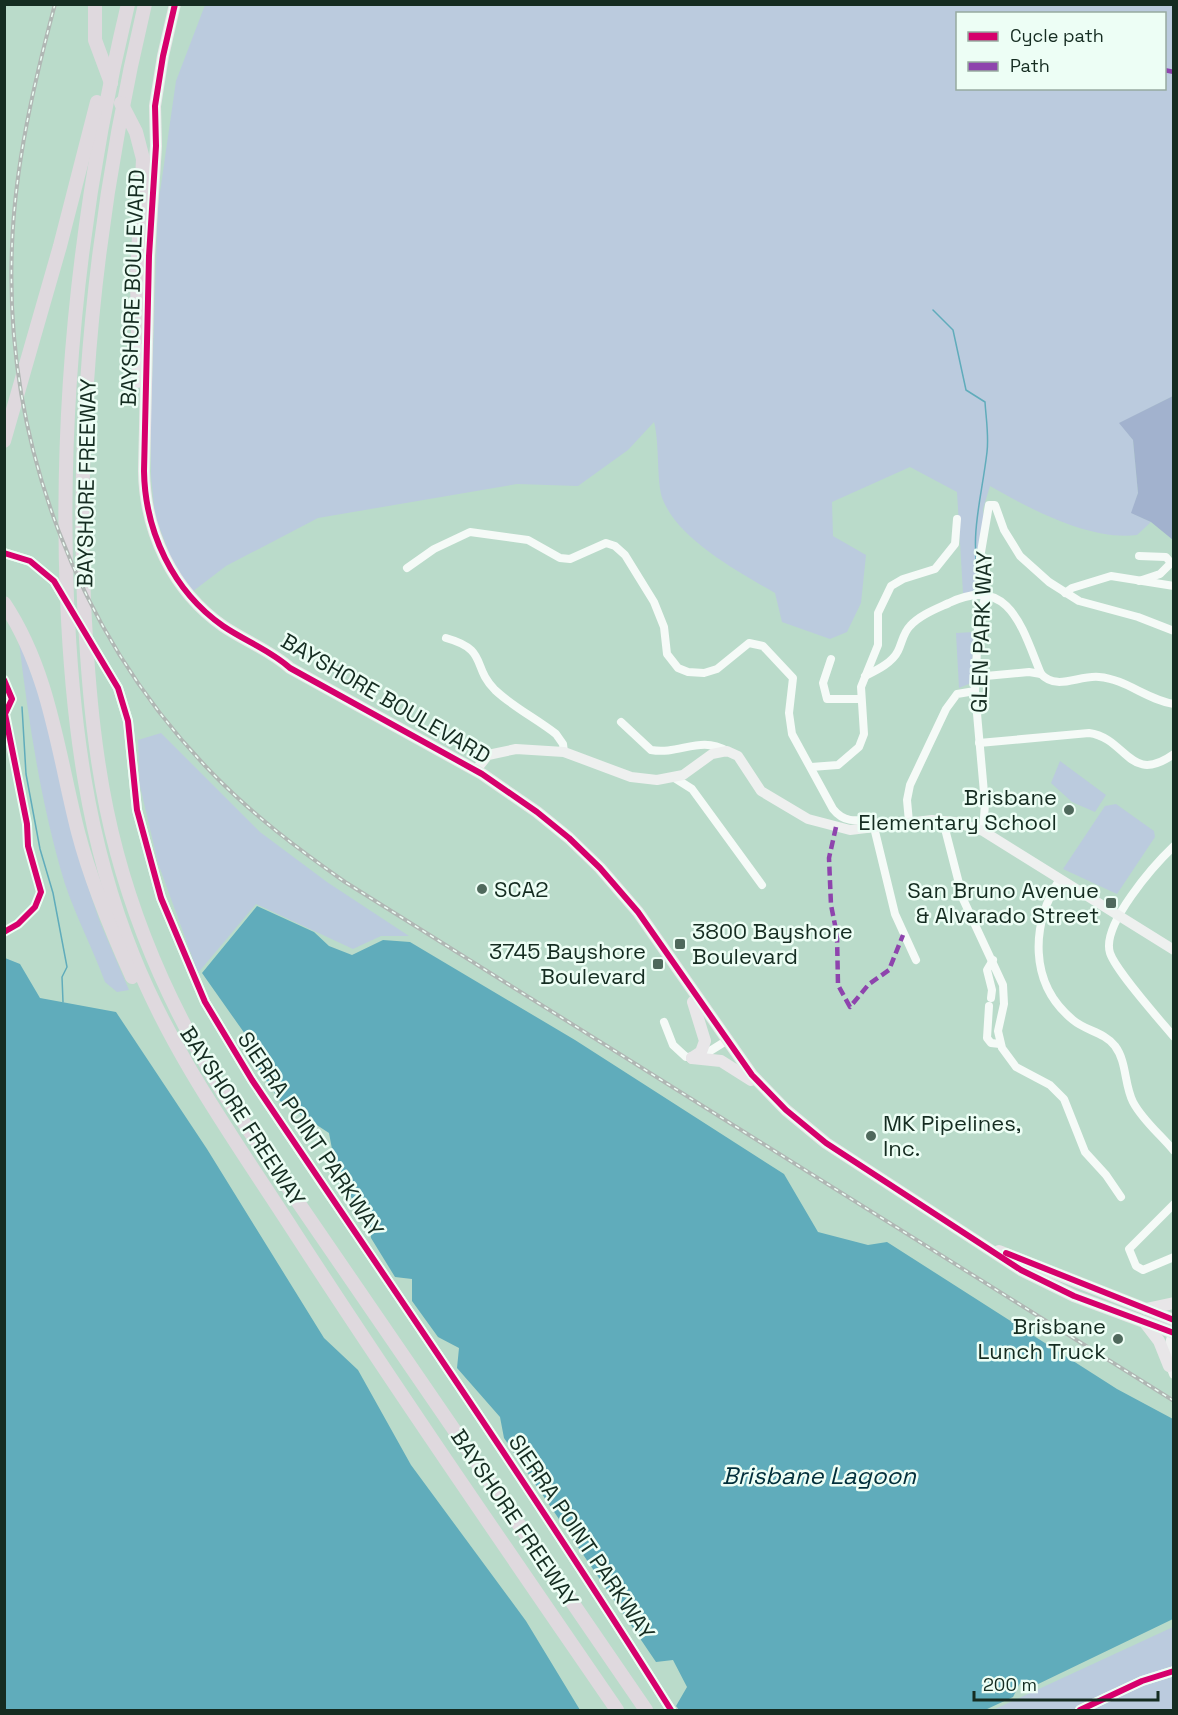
<svg xmlns="http://www.w3.org/2000/svg" width="1178" height="1715" viewBox="0 0 1178 1715" font-family="'Space Grotesk',sans-serif">
<style>
.green{fill:#bbcbde;fill-rule:evenodd}
.forest{fill:#a2b2ce}
.water{fill:#60acbb}
.lines{fill:none;stroke-linecap:round;stroke-linejoin:round}
.stream{stroke:#60acbb;stroke-width:1.5}
.street{stroke:#f5faf7;stroke-width:8}
.secondary{stroke:#eef0ef;stroke-width:10}
.primary{stroke:#e8e6e8;stroke-width:12}
.highway{stroke:#dfd9de;stroke-width:14}
.rail-casing{stroke:#b0b7b4;stroke-width:4}
.rail{stroke:#edfef5;stroke-width:1.5;stroke-dasharray:4.5;stroke-linecap:butt}
.quiet{stroke:#8e44ad;stroke-width:4.5;stroke-dasharray:9 4.5;stroke-linecap:butt}
.cycleway-casing{stroke:#edfef5;stroke-width:10}
.cycleway{stroke:#d6006c;stroke-width:6}
.poi-dot{fill:#4f695c;stroke:#edfef5;stroke-width:2}
.labels{text-anchor:middle;stroke-width:5;stroke-linejoin:round;paint-order:stroke}
.street-label{font-size:22px;fill:#152c21;stroke:#edfef5}
.poi-label{font-size:22px;fill:#152c21;stroke:#edfef5;text-anchor:end}
.water-label{font-size:24px;font-style:italic;fill:#012e3a;stroke:#edfef5}
</style>
<rect width="100%" height="100%" fill="#badbca"/>
<g class="green">
<path d="M 205,5 L 1173,5 L 1173,396 L 1120,423 L 1133,440 L 1138,493 L 1132,513 L 1151,522 L 1137,535 C 1090,541 1030,509 990,486 L 983,509 L 985,530 L 978,562 L 983,592 L 963,593 L 957,492 L 910,467 L 832,502 L 833,536 L 866,555 L 861,603 L 847,632 L 830,639 L 782,622 L 775,593 C 739,572 679,540 663,500 C 656,483 660,444 654,422 L 628,450 L 578,486 L 517,484 L 318,518 L 226,566 L 192,592 L 172,560 L 155,516 L 151,476 L 151,413 L 158,206 L 176,81 ZM 958,14 L 1164,14 L 1164,88 L 958,88 Z"/>
<polygon points="974,632 971,683 959,688 956,633"/>
<path d="M 19,642 L 44,706 L 80,863 L 100,922 L 129,990 L 117,992 L 105,982 C 93,949 76,917 65,884 C 41,805 29,724 19,642 Z"/>
<polygon points="161,733 260,832 327,882 409,936 381,936 353,949 256,904 198,973 158,863 140,786 138,740"/>
<polygon points="1060,761 1106,795 1095,812 1072,802 1051,783"/>
<polygon points="1116,804 1154,831 1155,837 1117,894 1063,869 1105,806"/>
<polygon points="1173,1627 1173,1710 993,1710"/>
</g>
<polygon class="forest" points="1173,396 1173,540 1151,522 1131,513 1138,493 1133,440 1119,423"/>
<g class="water">
<polygon points="257,906 314,932 329,946 352,955 383,940 410,942 575,1040 784,1174 818,1232 868,1245 887,1242 1117,1389 1173,1419 1173,1619 1034,1686 1021,1681 1013,1697 985,1710 679,1710 676,1706 687,1687 673,1660 656,1662 504,1438 500,1417 457,1368 459,1348 438,1337 412,1301 412,1279 395,1277 371,1238 369,1217 350,1196 332,1149 329,1133 280,1101 258,1068 257,1051 202,973"/>
<polygon points="5,958 20,964 40,998 116,1012 207,1149 324,1338 358,1370 411,1465 526,1621 580,1710 5,1710"/>
</g>
<g class="lines">
<g class="stream">
<path d="M 933,310 L 953,330 L 966,390 L 985,402 C 986,418 989,436 987,452 C 981,503 968,537 981,589"/>
<polyline points="22,707 26,774 40,849 53,893 67,967 62,977 63,1002"/>
</g>
<g class="street">
<path d="M 407,568 L 434,549 L 470,532 L 528,540 L 560,558 L 570,559 L 606,543 L 615,546 L 625,555 L 654,602 L 664,627 L 667,654 L 678,668 L 688,672 L 704,673 L 717,669 L 749,643 L 763,646 L 793,678 L 789,713 L 792,734 L 833,809 C 844,823 856,821 872,819 L 895,914 L 916,960"/>
<polyline points="1139,581 1160,574 1171,563 1166,557 1139,556"/>
<polyline points="1065,593 1072,588 1111,576 1174,586"/>
<path d="M 446,638 C 489,650 471,666 495,690 C 513,707 537,719 556,734 L 563,744 L 564,752"/>
<polyline points="831,659 823,683 827,699 860,699"/>
<path d="M 865,676 C 877,670 892,663 898,651 C 902,643 903,633 910,626 C 920,615 936,609 949,603 C 1010,573 1023,631 1041,674 C 1057,691 1078,675 1099,677 C 1126,679 1147,700 1174,704"/>
<polyline points="975,677 1029,672 1041,674"/>
<path d="M 621,722 L 651,750 C 680,755 700,735 727,751"/>
<path d="M 979,743 L 1089,733 C 1127,738 1129,786 1174,754"/>
<polyline points="811,767 838,765 859,747 864,734 861,687 878,645 878,613 891,586 903,579 935,569 955,544 957,519"/>
<polyline points="673,777 692,789 762,885"/>
<polyline points="943,821 963,899 1003,985 1004,1004 998,1031 1002,1048 1016,1067 1050,1085 1064,1099 1085,1152 1106,1175 1121,1197"/>
<polyline points="909,822 907,800 910,785 946,709 957,694 975,691"/>
<polyline points="983,831 985,804 975,691 978,629 986,592 980,558 989,505 995,505 1004,530 1020,556 1049,582 1079,601 1138,617 1174,631"/>
<path d="M 1174,846 C 1154,865 1101,925 1110,953 C 1116,971 1159,1019 1174,1037"/>
<path d="M 1060,879 C 1031,924 1028,983 1073,1020 C 1086,1031 1104,1032 1115,1046 C 1127,1062 1124,1084 1133,1102 C 1143,1121 1161,1135 1174,1151"/>
<polyline points="991,998 992,990 987,970 993,960"/>
<polyline points="989,1006 987,1038 991,1043 1000,1044"/>
<polyline points="664,1022 673,1045 686,1057 702,1056 726,1041"/>
<polyline points="1174,1204 1129,1249 1136,1266 1143,1270 1174,1257"/>
</g>
<g class="secondary">
<path d="M 4,553 L 30,561 L 54,581 L 118,688 L 128,721 L 137,810 L 161,898 L 205,1002 L 252,1080 C 393,1289 537,1497 671,1710"/>
<polyline points="476,770 488,755 516,749 564,752 631,777 657,780 683,775 712,754 727,751 738,756 761,791 808,819 850,830 932,820 955,822 983,831 1174,950"/>
<polyline points="1174,1329 1167,1355 1174,1374"/>
<polyline points="1080,1710 1142,1681 1174,1671"/>
</g>
<g class="primary">
<path d="M 175,4 L 163,56 L 155,106 L 156,146 L 149,256 L 144,471 C 145,532 173,591 223,626 C 245,641 270,650 290,668 L 482,774 L 537,812 L 569,838 L 600,868 L 638,912 L 752,1075 L 786,1110 L 826,1143 L 1021,1270 L 1074,1296 L 1174,1333"/>
<polyline points="137,382 139,330"/>
<polyline points="692,1058 701,1052 705,1041 693,1002"/>
<polyline points="692,1058 721,1061 751,1080"/>
<polyline points="999,1251 1174,1320"/>
<polyline points="1146,1309 1174,1303"/>
<polyline points="1146,1324 1159,1341 1169,1366"/>
</g>
<g class="highway">
<polyline points="95,4 95,40 111,83"/>
<path d="M 128,4 C 81,200 59,398 67,598 C 72,721 87,841 133,955 C 173,1055 235,1140 293,1230 C 398,1392 508,1551 617,1710"/>
<path d="M 145,4 C 98,201 76,400 84,602 C 88,686 95,772 117,853 C 140,939 177,1019 224,1094 L 646,1710"/>
<polyline points="121,103 136,132 143,159 137,276 138,338"/>
<polyline points="4,441 60,246 97,102"/>
<path d="M 4,603 C 50,672 58,754 78,832 C 91,882 111,930 132,977"/>
</g>
<defs>
<path id="rail" d="M 55,4 C 34,83 15,164 12,246 C 4,440 77,635 213,774 C 253,815 298,849 345,882 L 1174,1401"/>
</defs>
<use href="#rail" class="rail-casing"/>
<use href="#rail" class="rail"/>
<g class="quiet">
<polyline points="1164,70 1174,72"/>
<polyline points="836,827 829,858 831,905 837,935 838,985 850,1007 869,984 889,970 903,935"/>
</g>
<defs>
<g id="cycleway">
<path d="M 175,4 L 163,56 L 155,106 L 156,146 L 149,256 L 144,471 C 145,532 173,591 223,626 C 245,641 270,650 290,668 L 482,774 L 537,812 L 569,838 L 600,868 L 638,912 L 752,1075 L 786,1110 L 826,1143 L 1021,1270 L 1074,1296 L 1174,1333"/>
<path d="M 4,553 L 30,561 L 54,581 L 118,688 L 128,721 L 137,810 L 161,898 L 205,1002 L 252,1080 C 393,1289 537,1497 671,1710"/>
<polyline points="4,680 12,699 5,714 27,824 28,846 41,892 35,907 18,924 4,932"/>
<polyline points="1006,1253 1174,1320"/>
<polyline points="1080,1710 1142,1681 1174,1671"/>
</g>
</defs>
<use href="#cycleway" class="cycleway-casing"/>
<use href="#cycleway" class="cycleway"/>
</g>
<g class="poi-dot">
<circle cx="1069" cy="810" r="6"/>
<circle cx="482" cy="889" r="6"/>
<rect x="1105" y="897" width="12" height="12" rx="3"/>
<rect x="674" y="938" width="12" height="12" rx="3"/>
<rect x="652" y="958" width="12" height="12" rx="3"/>
<circle cx="871" cy="1136" r="6"/>
<circle cx="1118" cy="1339" r="6"/>
</g>
<g class="labels">
<g class="street-label">
<text transform="translate(132 288) rotate(-88)" y="8">BAYSHORE BOULEVARD</text>
<text transform="translate(86 483) rotate(-89)" y="8">BAYSHORE FREEWAY</text>
<text transform="translate(981 632) rotate(-88)" y="8">GLEN PARK WAY</text>
<text transform="translate(386 698) rotate(30)" y="8">BAYSHORE BOULEVARD</text>
<text transform="translate(243 1116) rotate(57)" y="8">BAYSHORE FREEWAY</text>
<text transform="translate(311 1134) rotate(56)" y="8">SIERRA POINT PARKWAY</text>
<text transform="translate(515 1518) rotate(56)" y="8">BAYSHORE FREEWAY</text>
<text transform="translate(582 1537) rotate(56)" y="8">SIERRA POINT PARKWAY</text>
</g>
<g class="poi-label">
<text x="1057" y="805">Brisbane<tspan x="1057" dy="25">Elementary School</tspan></text>
<text x="494" y="897" text-anchor="start">SCA2</text>
<text x="1099" y="898">San Bruno Avenue<tspan x="1099" dy="25">&amp; Alvarado Street</tspan></text>
<text x="692" y="939" text-anchor="start">3800 Bayshore<tspan x="692" dy="25">Boulevard</tspan></text>
<text x="646" y="959">3745 Bayshore<tspan x="646" dy="25">Boulevard</tspan></text>
<text x="883" y="1131" text-anchor="start">MK Pipelines,<tspan x="883" dy="25">Inc.</tspan></text>
<text x="1106" y="1334">Brisbane<tspan x="1106" dy="25">Lunch Truck</tspan></text>
</g>
<g class="water-label">
<text x="819" y="1484">Brisbane Lagoon</text>
</g>
</g>
<rect width="1178" height="1715" fill="none" stroke="#152c21" stroke-width="12"/>
<rect x="956" y="12" width="210" height="78" fill="#edfef5" stroke="#97aaa0" stroke-width="1.5"/>
<rect x="968" y="32" width="30" height="9" fill="#d6006c" stroke="#97aaa0" stroke-width="1.5"/>
<text x="1010" y="42" font-size="18" fill="#152c21">Cycle path</text>
<rect x="968" y="62" width="30" height="9" fill="#8e44ad" stroke="#97aaa0" stroke-width="1.5"/>
<text x="1010" y="72" font-size="18" fill="#152c21">Path</text>
<path d="M974 1691v9h184v-9" fill="none" stroke="#152c21" stroke-width="3"/>
<text x="983" y="1691" font-size="18" fill="#152c21" stroke="#edfef5" stroke-width="4.5" paint-order="stroke">200 m</text>
</svg>
